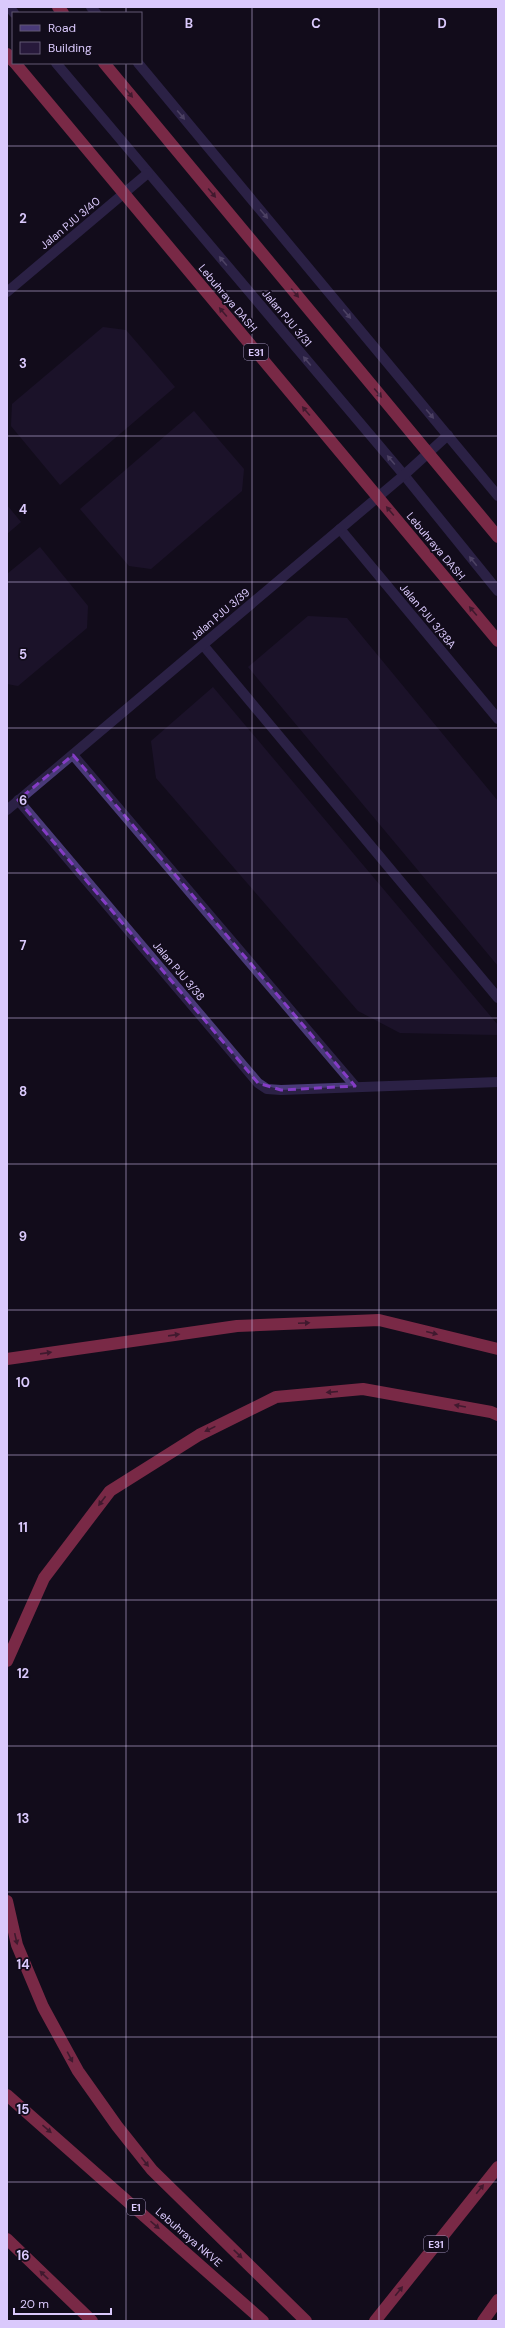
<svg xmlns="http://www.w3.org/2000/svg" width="505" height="2328" viewBox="0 0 505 2328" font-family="'DM Sans',sans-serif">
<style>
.building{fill:#27193b}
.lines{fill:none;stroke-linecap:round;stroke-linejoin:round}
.minor{stroke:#493a78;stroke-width:10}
.highway{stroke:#f54c7a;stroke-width:12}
.oneway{fill:#782946}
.oneway2{fill:#9282ba}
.marked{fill:none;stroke:#843cc5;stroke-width:3;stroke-dasharray:8 5;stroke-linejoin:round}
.grid{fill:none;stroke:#dac9fc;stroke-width:1;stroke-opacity:0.55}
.labels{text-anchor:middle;stroke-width:3.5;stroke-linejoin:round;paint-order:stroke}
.shield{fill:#120c1b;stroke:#9e90b8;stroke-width:1}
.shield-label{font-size:10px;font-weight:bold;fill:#dac9fc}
.street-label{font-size:11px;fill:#dac9fc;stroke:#120c1b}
.grid-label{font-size:13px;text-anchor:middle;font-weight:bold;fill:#dac9fc;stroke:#120c1b;stroke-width:3.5;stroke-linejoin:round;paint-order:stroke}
</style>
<rect width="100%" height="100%" fill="#120c1b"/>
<g class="building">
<polygon points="103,327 126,330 175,387 60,485 11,426 12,404"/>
<polygon points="194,411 244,469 242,491 151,569 129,566 80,509"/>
<polygon points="7,505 21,522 7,534"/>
<polygon points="40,547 88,606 87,628 18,686 7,684 7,574"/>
<polygon points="308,616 347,618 498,801 498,966 248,667"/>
<polygon points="213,687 498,1025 498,1035 400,1033 358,1011 156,778 151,741"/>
</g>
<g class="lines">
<g class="minor">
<polyline points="9,7 14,13"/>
<polyline points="91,7 96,13"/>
<polyline points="56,63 404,475 498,591"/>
<polyline points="138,63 498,496"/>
<polyline points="7,292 148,173"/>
<polyline points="340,529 498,719"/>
<polyline points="203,645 498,998"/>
<polyline points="73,755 355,1086"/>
<polyline points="18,800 258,1083 267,1089 281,1090 498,1082"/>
<polyline points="7,810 404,475 448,435"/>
</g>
<g class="highway">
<polyline points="58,7 63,13"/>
<polyline points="7,54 13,61"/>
<polyline points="15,63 498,641"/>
<polyline points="104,63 498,537"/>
<polyline points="7,1359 237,1326 379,1320 498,1349"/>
<polyline points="7,1661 44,1578 110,1491 199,1435 276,1397 363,1389 491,1412 498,1415"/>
<polyline points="7,1901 17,1945 43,2007 78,2071 117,2126 152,2170 306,2321"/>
<polyline points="7,2095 263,2321"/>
<polyline points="7,2239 92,2321"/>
<polyline points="375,2321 498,2167"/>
<polyline points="483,2321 498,2300"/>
</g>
</g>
<defs><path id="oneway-solid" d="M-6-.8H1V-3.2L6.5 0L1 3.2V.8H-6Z"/></defs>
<g class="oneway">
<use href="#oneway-solid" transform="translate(129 93) rotate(50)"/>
<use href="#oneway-solid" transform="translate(212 193) rotate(50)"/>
<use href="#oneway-solid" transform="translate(295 293) rotate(50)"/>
<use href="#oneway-solid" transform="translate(223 312) rotate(-130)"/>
<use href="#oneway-solid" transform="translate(378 393) rotate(50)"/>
<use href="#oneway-solid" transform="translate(306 411) rotate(-130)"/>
<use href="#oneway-solid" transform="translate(390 511) rotate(-130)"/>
<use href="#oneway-solid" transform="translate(473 611) rotate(-130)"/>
<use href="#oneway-solid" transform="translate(304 1323) rotate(-2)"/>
<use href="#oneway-solid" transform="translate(432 1333) rotate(14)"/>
<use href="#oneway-solid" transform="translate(174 1335) rotate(-8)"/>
<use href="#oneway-solid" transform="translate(46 1353) rotate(-8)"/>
<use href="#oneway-solid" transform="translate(332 1392) rotate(175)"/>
<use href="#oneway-solid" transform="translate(460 1406) rotate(-170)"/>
<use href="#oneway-solid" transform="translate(210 1429) rotate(154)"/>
<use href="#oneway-solid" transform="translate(102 1501) rotate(127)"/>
<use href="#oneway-solid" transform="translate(16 1939) rotate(77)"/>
<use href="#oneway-solid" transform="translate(70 2057) rotate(62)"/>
<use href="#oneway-solid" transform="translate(47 2129) rotate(41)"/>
<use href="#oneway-solid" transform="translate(145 2162) rotate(52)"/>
<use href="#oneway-solid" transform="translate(480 2189) rotate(-51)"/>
<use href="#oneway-solid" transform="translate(155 2225) rotate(41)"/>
<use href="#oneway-solid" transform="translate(238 2254) rotate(44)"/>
<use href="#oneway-solid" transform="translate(44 2275) rotate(-136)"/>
<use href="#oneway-solid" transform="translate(399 2291) rotate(-51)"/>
</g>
<g class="oneway2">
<use href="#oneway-solid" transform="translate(181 115) rotate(50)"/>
<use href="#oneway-solid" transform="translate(264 214) rotate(50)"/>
<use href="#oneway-solid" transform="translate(223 261) rotate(-130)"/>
<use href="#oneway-solid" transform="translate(347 314) rotate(50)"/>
<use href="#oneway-solid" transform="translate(307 361) rotate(-130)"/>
<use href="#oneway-solid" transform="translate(430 414) rotate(50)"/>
<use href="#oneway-solid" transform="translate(391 460) rotate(-130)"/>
<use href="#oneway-solid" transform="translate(473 561) rotate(-129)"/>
</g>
<path d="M0 0H505V2328H0ZM 73,755 L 355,1086 L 281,1090 L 258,1083 L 18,800 Z" fill="#120c1b" fill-opacity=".55" fill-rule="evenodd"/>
<path class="marked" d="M 73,755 L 355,1086 L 281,1090 L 258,1083 L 18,800 Z"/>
<path class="grid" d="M 126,7 L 126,13M 252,7 L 252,2321M 379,7 L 379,2321M 126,63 L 126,2321M 7,146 L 498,146M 7,291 L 498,291M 7,436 L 498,436M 7,582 L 498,582M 7,728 L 498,728M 7,873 L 498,873M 7,1018 L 498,1018M 7,1164 L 498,1164M 7,1310 L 498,1310M 7,1455 L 498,1455M 7,1600 L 498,1600M 7,1746 L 498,1746M 7,1892 L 498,1892M 7,2037 L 498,2037M 7,2182 L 498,2182"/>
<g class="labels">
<g class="shield">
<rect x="244" y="344" width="24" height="16" rx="3"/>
<rect x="127" y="2199" width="18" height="16" rx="3"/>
<rect x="424" y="2236" width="24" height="16" rx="3"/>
</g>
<g class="shield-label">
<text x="256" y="356">E31</text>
<text x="136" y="2211">E1</text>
<text x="436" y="2248">E31</text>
</g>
<g class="street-label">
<text transform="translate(70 223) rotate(-40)" y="4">Jalan PJU 3/40</text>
<text transform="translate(228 298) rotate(50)" y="4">Lebuhraya DASH</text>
<text transform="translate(287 318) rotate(50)" y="4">Jalan PJU 3/31</text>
<text transform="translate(436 546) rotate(50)" y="4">Lebuhraya DASH</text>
<text transform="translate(220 614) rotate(-40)" y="4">Jalan PJU 3/39</text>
<text transform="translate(428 616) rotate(50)" y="4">Jalan PJU 3/38A</text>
<text transform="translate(179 971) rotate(50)" y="4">Jalan PJU 3/38</text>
<text transform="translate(189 2237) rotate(41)" y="4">Lebuhraya NKVE</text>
</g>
</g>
<g class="grid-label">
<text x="189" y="28">B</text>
<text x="316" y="28">C</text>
<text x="442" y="28">D</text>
<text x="23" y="223">2</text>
<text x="23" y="368">3</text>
<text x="23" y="514">4</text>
<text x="23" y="659">5</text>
<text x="23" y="805">6</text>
<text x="23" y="950">7</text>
<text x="23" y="1096">8</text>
<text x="23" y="1241">9</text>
<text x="23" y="1387">10</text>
<text x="23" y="1532">11</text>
<text x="23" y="1678">12</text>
<text x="23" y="1823">13</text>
<text x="23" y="1969">14</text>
<text x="23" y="2114">15</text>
<text x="23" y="2260">16</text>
</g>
<rect width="505" height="2328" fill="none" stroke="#dac9fc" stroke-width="16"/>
<rect x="12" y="12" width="130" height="52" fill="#120c1b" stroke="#625875"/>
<rect x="20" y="25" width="20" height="6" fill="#493a78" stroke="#625875"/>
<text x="48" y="32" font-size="12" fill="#dac9fc">Road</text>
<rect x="20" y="42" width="20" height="12" fill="#27193b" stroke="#625875"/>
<text x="48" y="52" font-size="12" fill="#dac9fc">Building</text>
<path d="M14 2308v6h97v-6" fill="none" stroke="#dac9fc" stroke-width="2"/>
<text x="20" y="2308" font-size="12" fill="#dac9fc" stroke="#120c1b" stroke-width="3" paint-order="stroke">20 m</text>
</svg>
